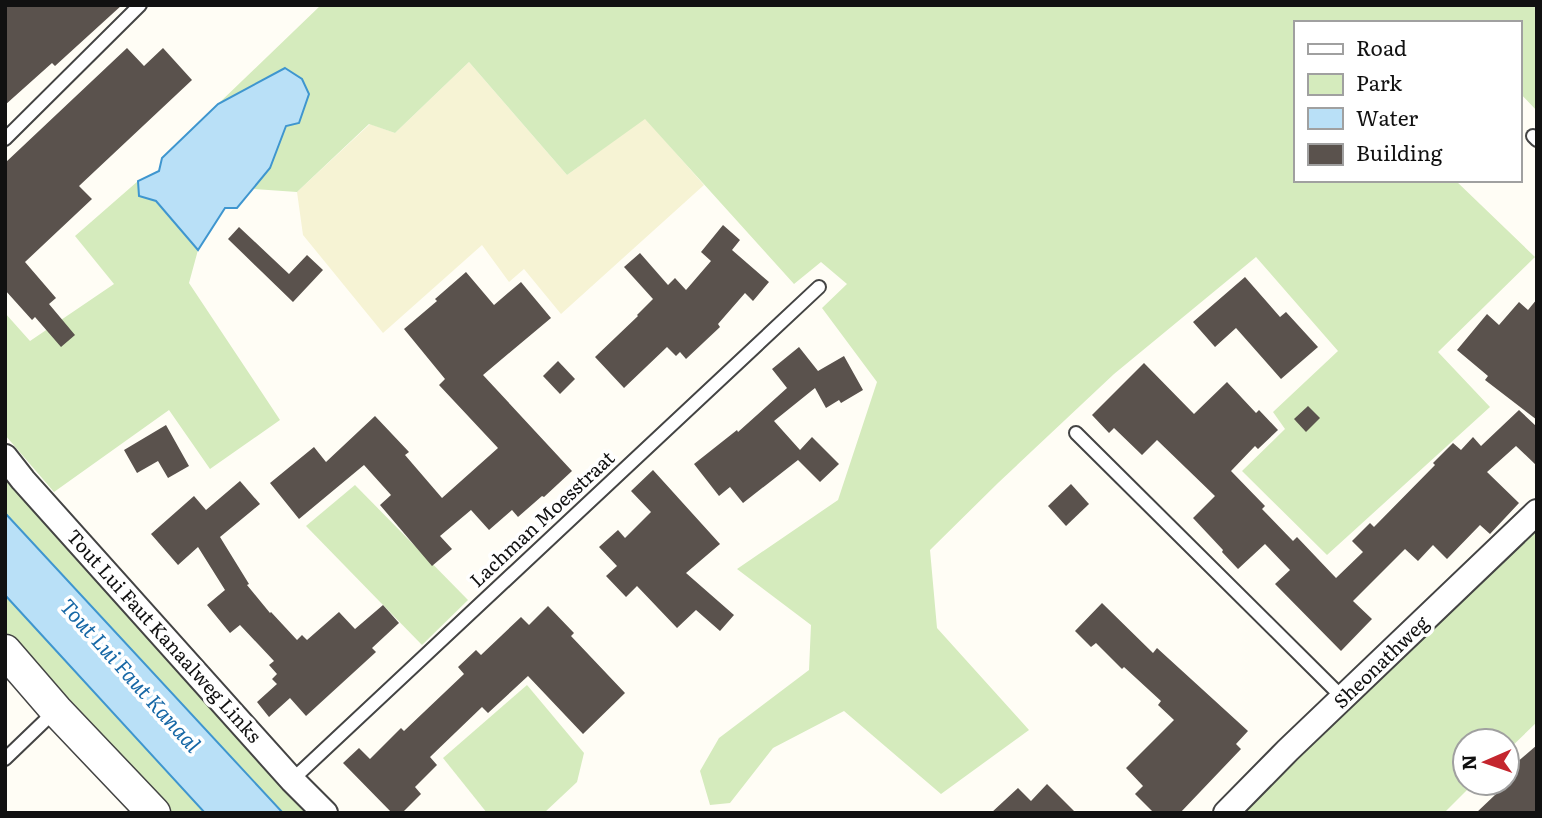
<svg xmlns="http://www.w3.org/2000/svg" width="1542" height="818" viewBox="0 0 1542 818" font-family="Literata,serif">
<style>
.farmland{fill:#f6f3d4}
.green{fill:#d5ebbd}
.water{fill:#b9e0f7;stroke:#3f96cf;stroke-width:2}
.building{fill:#5a524d}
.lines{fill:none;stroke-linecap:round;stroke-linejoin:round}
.service-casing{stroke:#444;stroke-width:16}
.minor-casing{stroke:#444;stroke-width:28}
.tertiary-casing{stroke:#444;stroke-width:35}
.service{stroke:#fff;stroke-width:12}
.minor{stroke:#fff;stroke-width:24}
.tertiary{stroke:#fff;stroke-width:32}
.labels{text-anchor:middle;stroke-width:7;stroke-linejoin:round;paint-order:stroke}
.street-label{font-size:19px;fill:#111;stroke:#fff}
.water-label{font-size:21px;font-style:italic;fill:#1768a6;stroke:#fff}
</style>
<rect width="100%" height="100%" fill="#fffdf5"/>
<polygon class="farmland" points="469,62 567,175 645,118 704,185 561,314 524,269 509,282 482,245 383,333 303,235 297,192 370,124 395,133"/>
<g class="green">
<polygon points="321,5 1537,5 1537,111 1519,92 1519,23 1295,23 1295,180 1455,180 1535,257 1438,352 1490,407 1327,555 1242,471 1285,429 1273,412 1338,351 1256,257 1114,374 998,483 930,550 937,628 1029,730 941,794 844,711 773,748 730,803 710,805 700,771 719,738 809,670 811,625 737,569 838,500 877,382 822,308 847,284 821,262 794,284 645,119 567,175 469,62 395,133 369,124 297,192 253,189 270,168 286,126 218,104"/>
<polygon points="138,181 139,196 155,201 198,250 189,283 280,420 210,469 169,410 54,492 5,435 5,313 30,341 114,284 75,236"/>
<polygon points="5,476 280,784 307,813 283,813 5,513"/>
<polygon points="355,485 468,600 422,645 306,526"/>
<polygon points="1537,529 1537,722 1507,751 1507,741 1465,741 1465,783 1474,783 1444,813 1242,813"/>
<polygon points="5,595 205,813 171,813 5,631"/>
<polygon points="527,685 584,753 577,782 544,813 487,813 443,758"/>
</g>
<g class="water">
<polygon points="285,68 302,79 309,94 299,123 286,126 270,168 237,208 225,208 198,250 156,201 139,196 138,181 159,171 162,158 218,104"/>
<polygon points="5,513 283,813 205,813 5,595"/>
</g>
<g class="building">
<polygon points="5,5 122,5 55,66 52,63 5,105"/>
<polygon points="127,48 144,66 163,48 192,80 79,186 92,199 25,262 56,298 49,304 75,335 61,347 35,317 32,320 5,290 5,163"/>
<polygon points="723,225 740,240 732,250 769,282 753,301 745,293 718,324 720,327 686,359 680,352 676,356 667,347 624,388 595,357 638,316 637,315 653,299 624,267 640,253 668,285 675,278 686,290 711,261 701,252"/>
<polygon points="239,227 289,274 307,255 323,270 293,302 228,239"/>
<polygon points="466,272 494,305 521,282 551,318 483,375 572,471 544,497 542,496 518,517 512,510 489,530 471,510 440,536 452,549 432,566 380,505 391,495 364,465 299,519 270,483 314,447 326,462 375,416 409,452 405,455 442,498 498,448 439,385 445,379 404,329 437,301 435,299"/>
<polygon points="1245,277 1280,317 1286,312 1318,347 1281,379 1236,328 1215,347 1193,322"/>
<polygon points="1537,299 1537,420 1485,380 1488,376 1457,350 1487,314 1499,325 1519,302 1528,310"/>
<polygon points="799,347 818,371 844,356 863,390 841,403 839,400 826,408 815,388 774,421 800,450 812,437 839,464 820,482 798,460 743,503 730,487 719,496 694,464 737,430 738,432 787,388 772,369"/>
<polygon points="558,361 575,379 560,394 543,376"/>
<polygon points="1144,363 1194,414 1227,382 1256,413 1259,410 1278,430 1258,449 1255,446 1231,471 1265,506 1262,509 1293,541 1297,537 1336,578 1363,552 1352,541 1370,523 1374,527 1435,465 1433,463 1453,443 1461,450 1473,437 1481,446 1519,410 1537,427 1537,466 1516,446 1487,472 1519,503 1490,534 1480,525 1447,559 1433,545 1418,561 1405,549 1353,601 1372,619 1341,651 1275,584 1290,570 1265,544 1238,569 1222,552 1223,550 1193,518 1215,496 1157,440 1142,455 1114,428 1109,433 1092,415"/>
<polygon points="1308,406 1320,418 1306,432 1294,419"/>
<polygon points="166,425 189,466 168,478 158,461 137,473 124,450"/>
<polygon points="653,470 720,544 686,573 734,615 720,631 696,610 677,628 637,586 626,597 606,576 617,566 599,547 618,530 625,538 651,512 631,491"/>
<polygon points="240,481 260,504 220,537 249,584 247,585 270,613 271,612 297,640 302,635 307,640 339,612 355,629 383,605 399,623 372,648 376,652 306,716 290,698 269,717 257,702 277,684 272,679 277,674 269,665 274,661 240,625 230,633 207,605 225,590 198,547 178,565 151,534 194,496 206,510"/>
<polygon points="1071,484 1089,504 1066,526 1048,506"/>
<polygon points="1102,603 1153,653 1157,648 1248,731 1236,744 1241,749 1180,813 1154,813 1135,794 1143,786 1126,768 1174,720 1158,705 1161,701 1124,667 1122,669 1096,643 1091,647 1075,631"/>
<polygon points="548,606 574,633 571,636 625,693 583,734 528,676 488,713 482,707 430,757 437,765 415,787 421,794 402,813 392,813 343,763 359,748 370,759 401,728 404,731 464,674 458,667 476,650 481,655 521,617 529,625"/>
<polygon points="1537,745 1537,813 1476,813 1515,776 1509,769"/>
<polygon points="1047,784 1076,813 991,813 1018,788 1031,801"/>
</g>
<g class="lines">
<defs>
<g id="service">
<polyline points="1533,136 1537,140"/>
<polyline points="5,139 140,5"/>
<polyline points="1076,433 1343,698"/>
<polyline points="5,759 55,711"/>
<polyline points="292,780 819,287"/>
</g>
<g id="minor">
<polyline points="5,457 23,480 292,780 325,813"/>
<polyline points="1226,813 1288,750 1537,512"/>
</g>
<polyline id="tertiary" points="5,651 56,710 154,813"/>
</defs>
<use href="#service" class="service-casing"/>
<use href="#minor" class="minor-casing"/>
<use href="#tertiary" class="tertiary-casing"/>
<use href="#service" class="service"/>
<use href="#minor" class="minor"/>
<use href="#tertiary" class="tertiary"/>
</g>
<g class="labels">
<g class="street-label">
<text transform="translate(542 519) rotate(-43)" y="7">Lachman Moesstraat</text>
<text transform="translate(164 636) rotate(48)" y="7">Tout Lui Faut Kanaalweg Links</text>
<text transform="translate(1381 662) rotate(-44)" y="7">Sheonathweg</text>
</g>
<g class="water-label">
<text transform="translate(130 676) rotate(48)" y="7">Tout Lui Faut Kanaal</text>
</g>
</g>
<rect width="1542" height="818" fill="none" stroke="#111111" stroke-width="14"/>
<rect x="1294" y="21" width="228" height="161" fill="#ffffff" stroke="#a0a0a0" stroke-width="2"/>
<rect x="1308" y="44" width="35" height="10" fill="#ffffff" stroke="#a0a0a0" stroke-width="2"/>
<text x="1356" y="56" font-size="21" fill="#111111">Road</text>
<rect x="1308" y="74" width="35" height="21" fill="#d5ebbd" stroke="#a0a0a0" stroke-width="2"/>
<text x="1356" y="91" font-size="21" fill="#111111">Park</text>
<rect x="1308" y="108" width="35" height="21" fill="#b9e0f7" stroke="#a0a0a0" stroke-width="2"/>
<text x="1356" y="126" font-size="21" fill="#111111">Water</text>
<rect x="1308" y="144" width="35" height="21" fill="#5a524d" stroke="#a0a0a0" stroke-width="2"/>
<text x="1356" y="161" font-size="21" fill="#111111">Building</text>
<g transform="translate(1486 762) rotate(268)"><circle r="33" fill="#ffffff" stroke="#a0a0a0" stroke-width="2"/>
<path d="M0-5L12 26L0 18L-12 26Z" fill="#c4262e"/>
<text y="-10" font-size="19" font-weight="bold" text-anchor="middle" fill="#111111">N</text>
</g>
</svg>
